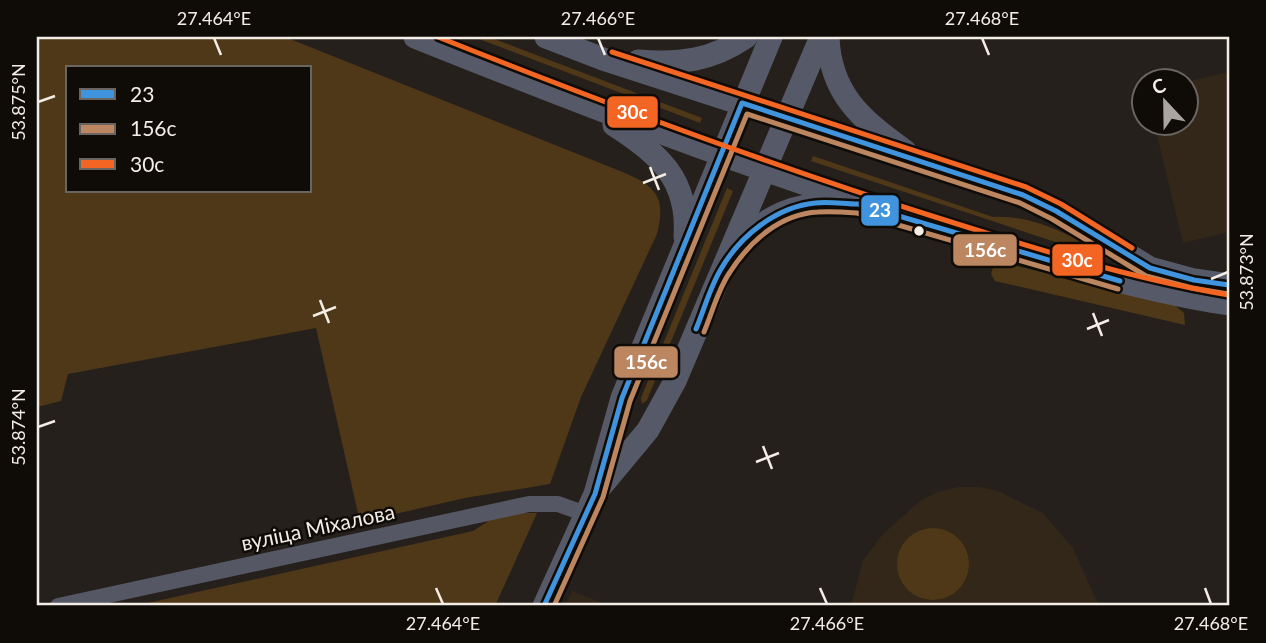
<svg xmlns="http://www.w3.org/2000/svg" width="1266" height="643" viewBox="0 0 1266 643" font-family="Lato,sans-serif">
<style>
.built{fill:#322718}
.green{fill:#4f3818;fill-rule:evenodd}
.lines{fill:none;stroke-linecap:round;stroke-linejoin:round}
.street{stroke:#555765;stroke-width:16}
.secondary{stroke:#565967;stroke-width:23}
.bus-1-casing{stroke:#0f0b07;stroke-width:10}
.bus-2-casing{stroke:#0f0b07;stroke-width:10}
.bus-3-casing{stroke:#0f0b07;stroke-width:10}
.bus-1{stroke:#4094de;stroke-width:5}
.bus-2{stroke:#bb8660;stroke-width:5}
.bus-3{stroke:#f26522;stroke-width:5}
.ticks{fill:none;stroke:#f3ede6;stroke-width:2.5}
.bus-dot{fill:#f3ede6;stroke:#0f0b07;stroke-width:2.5}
.labels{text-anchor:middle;stroke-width:5;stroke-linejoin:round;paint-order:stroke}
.street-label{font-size:21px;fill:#f3ede6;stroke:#0f0b07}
.line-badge{stroke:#0f0b07;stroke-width:2.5}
.badge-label{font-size:19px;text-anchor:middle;font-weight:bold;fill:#fff}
.neatline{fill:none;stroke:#f3ede6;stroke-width:2.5}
.ticks-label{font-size:18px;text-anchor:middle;fill:#f3ede6}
</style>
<rect width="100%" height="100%" fill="#25201b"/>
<g class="built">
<polygon points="1229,72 1229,232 1183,243 1154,123 1186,122 1186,82"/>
<polygon points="959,487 981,487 998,491 1043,513 1073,548 1099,606 851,606 863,560 883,534 921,500 940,491"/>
<polygon points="572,591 610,606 565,606"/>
</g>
<g class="green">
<path d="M 37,37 L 285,37 L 625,173 C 657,187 666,198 657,234 L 581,397 L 550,484 L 465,498 L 360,522 L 316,328 L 68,374 L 61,401 L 37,407 ZM 68,68 L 310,68 L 310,191 L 68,191 Z"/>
<polygon points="474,37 489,37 702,118 700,123"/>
<path d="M 813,156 L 993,217 C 1038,214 1079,241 1118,260 L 1122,264 L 811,161 Z"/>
<polygon points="727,188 733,191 647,400 642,404 641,398"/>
<polygon points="995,261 1172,303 1184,313 1185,325 995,281 991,274"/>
<polygon points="516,513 537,513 495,606 134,606 473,531 490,520"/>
<circle cx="933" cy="564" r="36"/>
</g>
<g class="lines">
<polyline class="street" points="58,606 529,504 558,504 586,514"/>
<g class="secondary">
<path d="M 415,37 C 582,104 750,169 922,222 C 1024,254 1124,288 1229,304"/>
<polyline points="546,37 603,59 1023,195 1056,211 1150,268 1194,280 1229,285"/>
<path d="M 828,37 C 830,94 862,120 905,151"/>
<path d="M 638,61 C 680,64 711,61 746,37"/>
<path d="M 614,125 C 658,153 689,179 685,236"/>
<path d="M 736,249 C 764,215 798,202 841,203"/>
<polyline points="599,489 648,430 675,381 821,37"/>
<polyline points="544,606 595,494 622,398 771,37"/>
</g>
<defs>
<g id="bus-1">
<path d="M 696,329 C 704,310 710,287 721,269 C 740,236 776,207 815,203 C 829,201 844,204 858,204 L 1120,281"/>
<polyline points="544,606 595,494 622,398 742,103 1023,195 1056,211 1150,268 1194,280 1229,285"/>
</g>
<g id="bus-2">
<path d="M 704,332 C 712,313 718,289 730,272 C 750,241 780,214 818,212 C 831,211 844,212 857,213 L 1118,289"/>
<polyline points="554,606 603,497 630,401 747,114 1020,203 1052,219 1146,276 1192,288 1228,294"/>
</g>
<g id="bus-3">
<path d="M 438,37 C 601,102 765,163 932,216 C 1030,247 1128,278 1229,295"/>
<polyline points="612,52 1026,187 1061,204 1132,248"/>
</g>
</defs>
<use href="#bus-1" class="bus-1-casing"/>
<use href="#bus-2" class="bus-2-casing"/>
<use href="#bus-3" class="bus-3-casing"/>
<use href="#bus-1" class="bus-1"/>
<use href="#bus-2" class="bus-2"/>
<use href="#bus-3" class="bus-3"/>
</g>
<path class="ticks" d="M 214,38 L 221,55M 598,38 L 605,55M 982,38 L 989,55M 38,102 L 55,96M 650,167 L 659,190M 643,183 L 666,174M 1211,279 L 1228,272M 320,300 L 329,323M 1093,313 L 1102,336M 313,316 L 336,307M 1087,329 L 1109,320M 38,427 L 55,421M 763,446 L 772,469M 756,462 L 779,453M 436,588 L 443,604M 820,588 L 827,604M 1205,588 L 1211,604"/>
<circle class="bus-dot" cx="919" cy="231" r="6"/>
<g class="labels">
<g class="street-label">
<text transform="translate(318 528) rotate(-12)" y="7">вуліца Міхалова</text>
</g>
</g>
<g class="line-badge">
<rect x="606" y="95" width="53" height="34" rx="7" fill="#f26522"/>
<rect x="860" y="194" width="40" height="33" rx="7" fill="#4094de"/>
<rect x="952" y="233" width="66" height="34" rx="7" fill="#bb8660"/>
<rect x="1051" y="243" width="53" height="34" rx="7" fill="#f26522"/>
<rect x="613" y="345" width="66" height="34" rx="7" fill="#bb8660"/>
</g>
<g class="badge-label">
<text x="632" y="119">30с</text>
<text x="880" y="217">23</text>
<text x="985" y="257">156с</text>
<text x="1077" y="267">30с</text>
<text x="646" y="369">156с</text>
</g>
<rect width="1266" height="643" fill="none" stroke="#0f0b07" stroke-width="77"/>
<rect x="66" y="66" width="245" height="126" fill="#0f0b07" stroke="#6a6560" stroke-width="2"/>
<rect x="80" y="89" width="35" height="10" fill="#4094de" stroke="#6a6560" stroke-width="2"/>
<text x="130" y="102" font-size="21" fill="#f3ede6">23</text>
<rect x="80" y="124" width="35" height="10" fill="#bb8660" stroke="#6a6560" stroke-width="2"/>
<text x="130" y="136" font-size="21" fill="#f3ede6">156с</text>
<rect x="80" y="159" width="35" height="10" fill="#f26522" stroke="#6a6560" stroke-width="2"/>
<text x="130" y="172" font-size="21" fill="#f3ede6">30с</text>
<g transform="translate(1165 102) rotate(338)"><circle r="33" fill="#0f0b07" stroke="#6a6560" stroke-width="2"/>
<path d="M0-5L12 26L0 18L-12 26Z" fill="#aba59f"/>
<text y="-10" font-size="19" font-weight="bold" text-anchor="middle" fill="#f3ede6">С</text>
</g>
<rect x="38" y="38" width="1190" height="566" class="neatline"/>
<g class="ticks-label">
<text x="214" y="25">27.464°E</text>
<text x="598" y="25">27.466°E</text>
<text x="982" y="25">27.468°E</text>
<text transform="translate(19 102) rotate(-90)" y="6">53.875°N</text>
<text transform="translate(1247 272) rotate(-90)" y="6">53.873°N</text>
<text transform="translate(19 427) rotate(-90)" y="6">53.874°N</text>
<text x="443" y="630">27.464°E</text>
<text x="827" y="630">27.466°E</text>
<text x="1211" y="630">27.468°E</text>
</g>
</svg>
